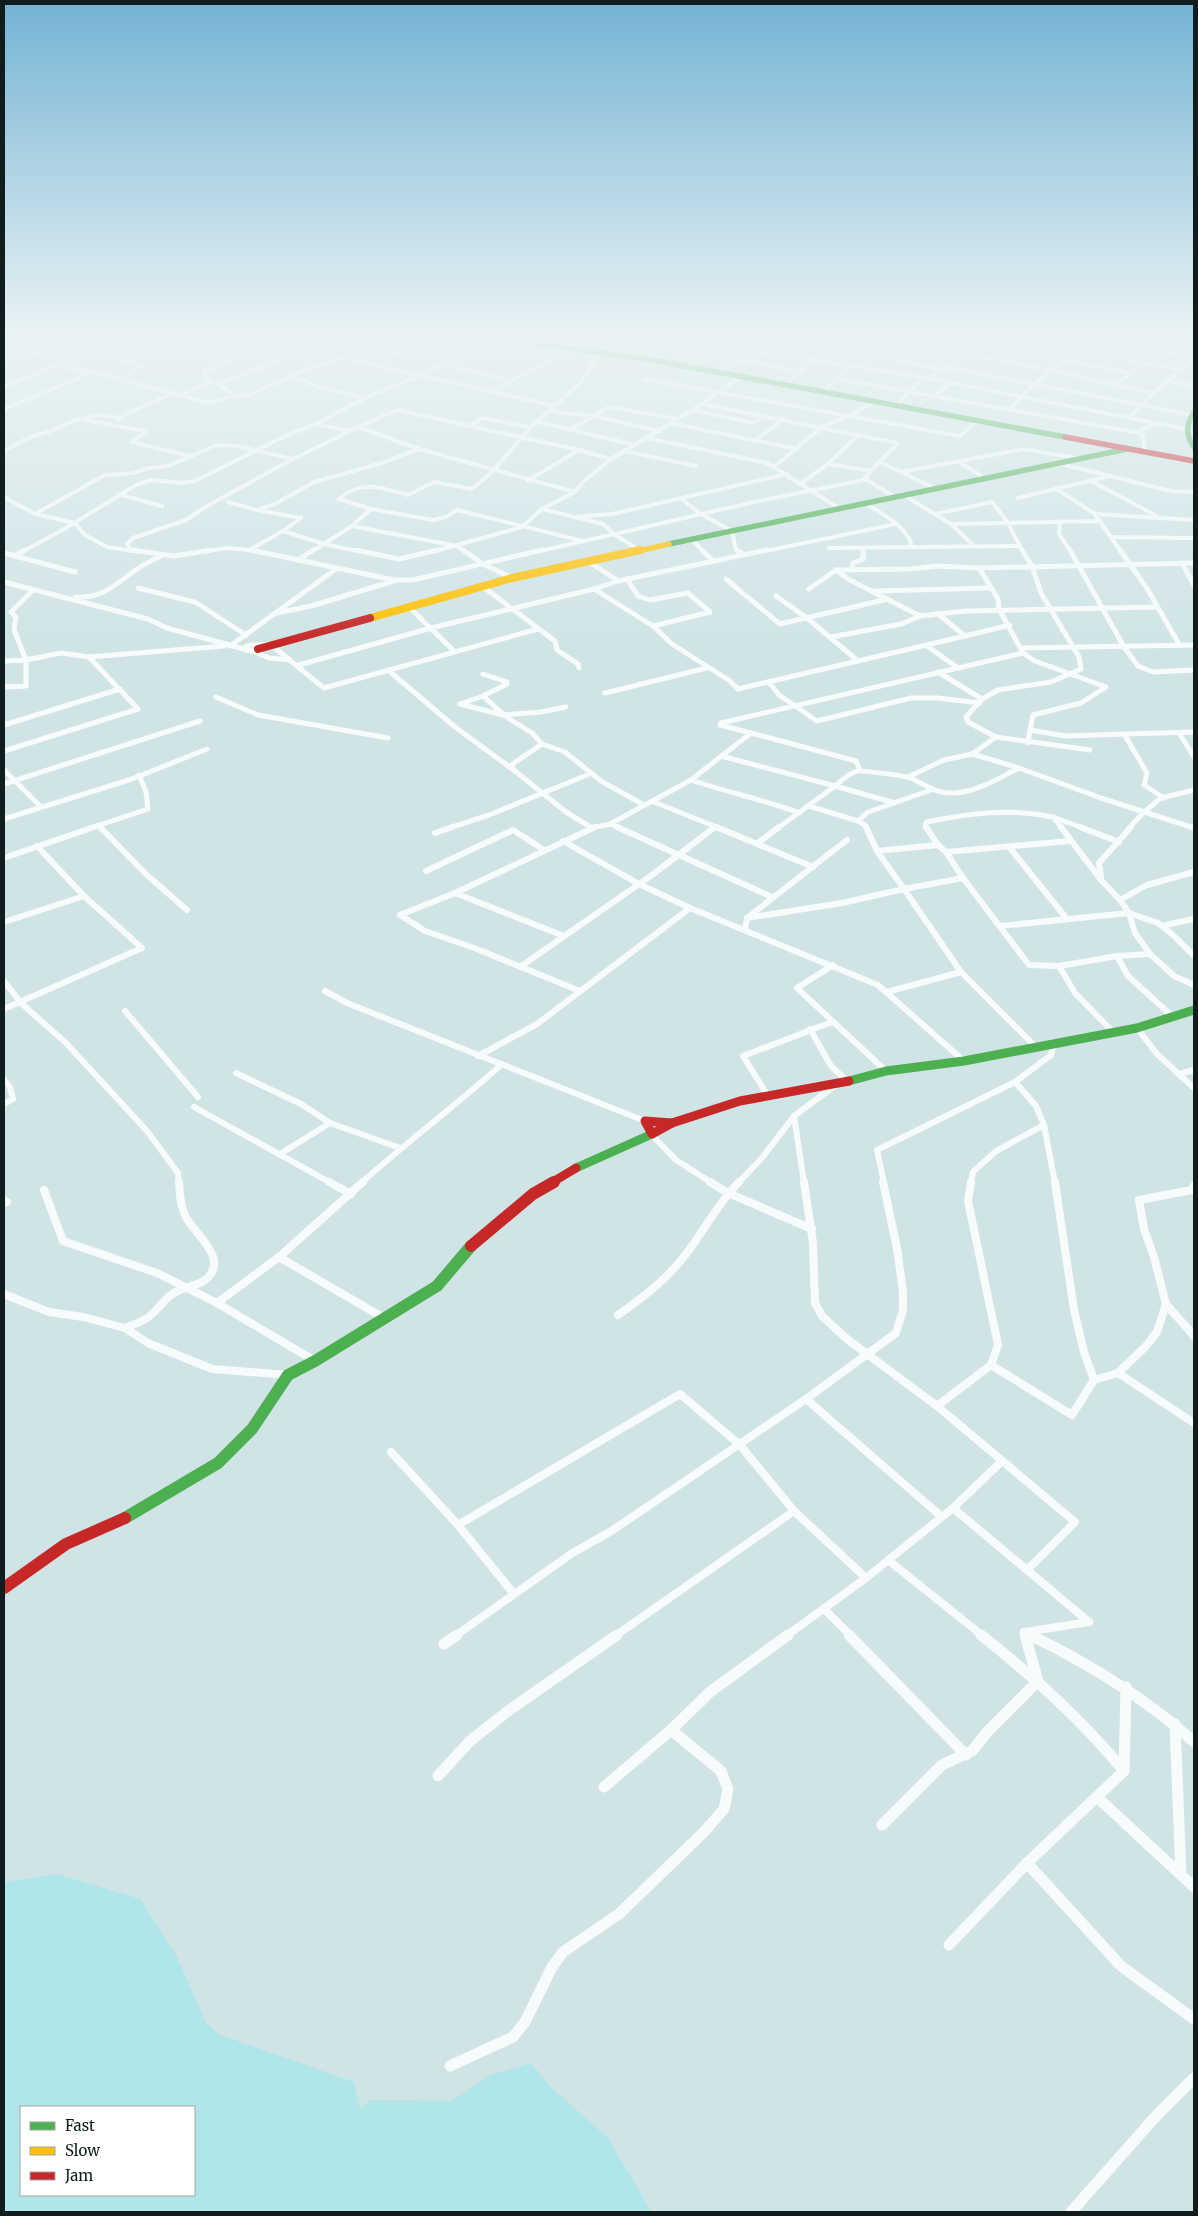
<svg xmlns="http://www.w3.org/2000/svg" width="1198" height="2216" viewBox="0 0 1198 2216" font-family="Merriweather,serif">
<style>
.green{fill:#b0e5e9;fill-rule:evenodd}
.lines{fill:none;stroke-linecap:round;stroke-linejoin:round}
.street-far4{stroke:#f8fbfb;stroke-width:4}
.street-far3{stroke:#f8fbfb;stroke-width:5}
.street-far2{stroke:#f8fbfb;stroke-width:6}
.street-far1{stroke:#f8fbfb;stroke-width:8}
.street{stroke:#f8fbfb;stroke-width:11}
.fast-far2{stroke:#4caf50;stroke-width:5.5}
.fast-far1{stroke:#4caf50;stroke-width:9}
.fast{stroke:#4caf50;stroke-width:12}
.slow-far1{stroke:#ffc107;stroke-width:5.5}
.slow{stroke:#ffc107;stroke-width:8}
.jam-far3{stroke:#c62828;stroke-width:5.5}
.jam-far2{stroke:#c62828;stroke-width:8}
.jam-far1{stroke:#c62828;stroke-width:9}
.jam{stroke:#c62828;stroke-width:12}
</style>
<rect width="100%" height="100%" fill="#d0e4e6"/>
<path class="green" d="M 57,1874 L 140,1899 L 177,1957 L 206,2023 L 218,2034 L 354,2082 L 360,2109 L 370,2100 L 451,2101 L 490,2075 L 531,2063 L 550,2086 L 609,2139 L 651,2212 L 4,2212 L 4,1882 ZM 21,2107 L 194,2107 L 194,2195 L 21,2195 Z"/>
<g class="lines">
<g class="street-far4">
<polyline points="27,335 59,343"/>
<polyline points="393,335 441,346"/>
<polyline points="596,335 666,345"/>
<polyline points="948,335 943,339 1007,349 1130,373"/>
<polyline points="1002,335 1028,338"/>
<polyline points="1067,335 1194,358"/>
<polyline points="1141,335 1194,345"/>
<polyline points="1110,342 1121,335"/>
<polyline points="783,344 858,352 945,370"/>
<polyline points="62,345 142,365 121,379"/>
<polyline points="667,346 682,335"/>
<polyline points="899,346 904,340 900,335"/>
<polyline points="368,347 422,360"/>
<polyline points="781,347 784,339 790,335"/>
<polyline points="823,347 833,336 899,346 961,359"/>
<polyline points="4,348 34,354 62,345 59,343 73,335"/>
<polyline points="1010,348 1024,345 1031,335"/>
<polyline points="1075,350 1182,370"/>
<polyline points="697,351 724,335"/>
<polyline points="968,357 996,359 1154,393"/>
<polyline points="343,358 555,406"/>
<polyline points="645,358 662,348 672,346 803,372"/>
<polyline points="440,364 511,381"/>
<polyline points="57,365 96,373 210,403 228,397 248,395 315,366 343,358 396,335"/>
<polyline points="951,368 1192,415"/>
<polyline points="717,372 753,356 775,351 785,352 817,360 943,381 1186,429"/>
<polyline points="289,377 305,381 317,387 365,398"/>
<polyline points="644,379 960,436 976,421"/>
<polyline points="838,379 1140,433"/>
<polyline points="1170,381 1194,386"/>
<polyline points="216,383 236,396"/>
<polyline points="217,384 348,335"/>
<polyline points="785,385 815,359"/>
<polyline points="1116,385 1142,363"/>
<polyline points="4,387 57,365 100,340 121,340 138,335"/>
<polyline points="490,392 552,360 553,355 570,347"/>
<polyline points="823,392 850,365"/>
<polyline points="179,396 211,382 203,373 205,371 296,335"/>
<polyline points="936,396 950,383"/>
<polyline points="702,404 898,443 864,478 893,496"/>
<polyline points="896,406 918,383 959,361 978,345"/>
<polyline points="4,409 76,379 89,371"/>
<polyline points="1010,409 1032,386 1077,350 1085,339"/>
<polyline points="692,410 753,423 764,416"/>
<polyline points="549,411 593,416 660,431"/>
<polyline points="1129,418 1154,393 1194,359"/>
<polyline points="81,419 144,431 146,432 131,442 190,456"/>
<polyline points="119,420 124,415 172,394"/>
<polyline points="539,422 634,445"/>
<polyline points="671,423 797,449"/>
<polyline points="316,424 350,431"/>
<polyline points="471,425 483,418 531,427"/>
<polyline points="571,429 609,407 678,419"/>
<polyline points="647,438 767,463 839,508"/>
<polyline points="756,440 783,419"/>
<polyline points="419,449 575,492"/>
<polyline points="4,451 30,437 51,431 73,421 98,415 122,418"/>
<polyline points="624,451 696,466"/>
<polyline points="1146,453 1141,430 1155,424"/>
<polyline points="880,462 934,488"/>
<polyline points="959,462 985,478"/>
<polyline points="828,464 871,471"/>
<polyline points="1061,464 1171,491 1194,492"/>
<polyline points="774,467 822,427 855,413 874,402"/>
<polyline points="901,472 1024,449 1082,459"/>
<polyline points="1089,480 1157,516"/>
<polyline points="527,481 579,450 611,459"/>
<polyline points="800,484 828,464 858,435"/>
<polyline points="1055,488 1095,514 1121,552"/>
<polyline points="118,494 162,506"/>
<polyline points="902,494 951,524 973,545"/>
<polyline points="4,497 35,514 75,523 85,535 107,547 141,552"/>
<polyline points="680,498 701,514 732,531 736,550 739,552"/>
<polyline points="1018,498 1106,477"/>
<path d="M 865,503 C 883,515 905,524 912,546"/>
<polyline points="371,509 352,526 457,546 465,552"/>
<polyline points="542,509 603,524 614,534 639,550"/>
<polyline points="257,510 275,504 314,482 382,463 419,449 358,427 397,410 579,450"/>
<polyline points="35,514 105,475 133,473 149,468 168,466 217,445 237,446 293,459"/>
<polyline points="935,514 992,502 1008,523 1023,552"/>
<polyline points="1095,514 1194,520"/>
<polyline points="574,517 612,514 787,474"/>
<polyline points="1060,521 1059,534 1071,552"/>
<polyline points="951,524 1099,521"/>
<polyline points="283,531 324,544 362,552"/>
<polyline points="1111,537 1194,538"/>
<polyline points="692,540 704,552"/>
<path d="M 583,541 L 457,510 L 446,517 L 433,520 L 371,509 L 339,499 C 362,479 381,488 408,495 L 434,482 L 472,489 L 493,471 L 531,427 L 581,382 L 601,351"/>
<polyline points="829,548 1019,546"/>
<polyline points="863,548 863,552"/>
<polyline points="249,550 257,552"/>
<polyline points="131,551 127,544 133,538 186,520 207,506 293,459 358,427"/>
<polyline points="22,552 66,528 136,485 151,480 182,483 195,481 287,435 316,424 365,398 419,376 480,345 480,341 490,337"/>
<polyline points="203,552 226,548 249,550 283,531 301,518 257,510 228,502"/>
<polyline points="311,552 352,526"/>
<polyline points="432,552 522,527 542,509 575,492 583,482 611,459 702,404 740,377"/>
<polyline points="536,552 754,502 868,479"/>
<polyline points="761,552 896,524"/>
</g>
<g class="street-far3">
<polyline points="132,550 174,556 211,550"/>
<polyline points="251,550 394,580"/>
<polyline points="356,550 399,559 438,550"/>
<polyline points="463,550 483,564 512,578"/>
<polyline points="702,550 713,561"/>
<polyline points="737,550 743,554"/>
<polyline points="1022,550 1032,566 1041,593 1079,657 1081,669 1051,682 998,690 982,699 966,717 968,722 996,737 1090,750"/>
<polyline points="1070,550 1124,647 1138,666 1153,672 1194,670"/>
<polyline points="1120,550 1148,590 1180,646"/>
<polyline points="4,553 75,572"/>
<polyline points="16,555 25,550"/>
<polyline points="298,560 313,550"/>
<polyline points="1182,563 1194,585"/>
<polyline points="979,568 998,599 999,609 1023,653 1035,661 1106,687 1081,703 1033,715 1030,730"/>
<polyline points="852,569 853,563 863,559 863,550"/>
<polyline points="836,570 848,579 920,616"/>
<polyline points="627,579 638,596 650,600 688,593 710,612 653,626"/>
<polyline points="726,579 780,624 888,599"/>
<polyline points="618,581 767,550"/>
<polyline points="4,582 148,619 167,628 244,649"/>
<polyline points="482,586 555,641 557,650 578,664 579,668"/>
<polyline points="138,588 195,602 246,635"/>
<polyline points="594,589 653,626 672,644 730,681 738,689 965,636"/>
<polyline points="809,589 836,570 910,569 937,566 979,568 1194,563"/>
<polyline points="874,591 991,588"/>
<polyline points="776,596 807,618 858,661"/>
<path d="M 75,597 C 102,599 115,585 134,571 C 143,565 153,560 162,555"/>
<polyline points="408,606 454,651"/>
<polyline points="277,613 311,606 397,580 413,580 542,550"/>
<polyline points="938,614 965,636 1010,625"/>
<polyline points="831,637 901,624 920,616 966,611 1157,607"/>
<polygon points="250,645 256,645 258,648 253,651 245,650 245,647"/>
<polyline points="256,645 270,644 324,688 538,629"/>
<polyline points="230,646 336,569"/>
<polyline points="927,646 958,668"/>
<polyline points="1022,648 1194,645"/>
<polyline points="253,651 269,658 290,660"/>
<polyline points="4,661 26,660 61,653 89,657 224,646"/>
<polyline points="299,665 431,628 594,589 618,581 588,561"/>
<polyline points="388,670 455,727 515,771"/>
<polyline points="938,672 982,699"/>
<polyline points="769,682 779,695 817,721 911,698 937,698 980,703"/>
<polyline points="4,687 26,686 26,660 14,630 16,617 11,612 33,590"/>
<polyline points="605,693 707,668"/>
<polyline points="483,696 503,714"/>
<polyline points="216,697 258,715 388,738"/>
<polyline points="460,704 503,715 532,733 542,744 565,752 601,781 644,805"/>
<polyline points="460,704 483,696 507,684 507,682 483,674"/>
<polyline points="503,715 541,712 566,707"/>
<polyline points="4,725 120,689"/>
<polyline points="751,733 856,761 860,770"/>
<polyline points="1179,733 1194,757"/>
<polyline points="1028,743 1030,730 1066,736 1124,734"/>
<polyline points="542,744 511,765 515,771 566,812 592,828"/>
<polyline points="4,751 138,709 89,657"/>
<polyline points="972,754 1019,768"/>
<path d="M 721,756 L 835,786 C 842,780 848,774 857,771 C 862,770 905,776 911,778 C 926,785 936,794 954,793 C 977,792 999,778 1019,768 L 1101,798 L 1194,828"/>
<polyline points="4,770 41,807"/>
<polyline points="908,777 944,760 972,754 996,737"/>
<path d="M 691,780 C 727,792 764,800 800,813"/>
<polyline points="4,784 200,721"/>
<polyline points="1164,798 1144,785 1147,773 1124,734 1194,732"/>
<polyline points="654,802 719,828"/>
<polyline points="809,806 858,821 865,825 867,828"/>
<polyline points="1053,817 1083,828"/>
<polyline points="4,819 132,779 207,749"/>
<polyline points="858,821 868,812 931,790"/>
<polyline points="610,824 620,828"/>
<polyline points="98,825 101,828"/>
<polyline points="91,828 148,809 146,792 139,775"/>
<polyline points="449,828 489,815 592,773"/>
<polyline points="591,828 610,824 691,780 751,733 720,725 721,723 1023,653"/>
<polyline points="713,828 715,827"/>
<polyline points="778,828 835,786 895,803"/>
<path d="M 927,828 L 925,825 L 927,822 C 970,813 1010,808 1053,817 L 1062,828"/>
<polyline points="1129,828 1144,812 1161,798 1194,790"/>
</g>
<g class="street-far2">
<polyline points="100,827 147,875 187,910"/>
<polyline points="617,827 772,897"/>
<polyline points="716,827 813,867"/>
<polyline points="926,827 938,845 946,852 1070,841"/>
<polyline points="1061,827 1101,880 1120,900 1129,913 1135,933 1150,954 1174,976 1194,985"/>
<polyline points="1080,827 1119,842"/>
<polyline points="1192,827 1194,828"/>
<polyline points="435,833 452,827"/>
<polyline points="563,841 639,884 690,908 878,985 964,1061"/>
<polyline points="758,843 779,827"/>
<polyline points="1010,848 1067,919"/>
<polyline points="877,851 938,845"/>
<polyline points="946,852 963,878 1029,965 1059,966 1117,956 1150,954"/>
<polyline points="4,858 94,827"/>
<polyline points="426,871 513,830 544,850"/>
<polyline points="963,878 904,889 961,972 1035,1046"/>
<polyline points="1101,878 1099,863 1131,827"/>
<polyline points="455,893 564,936"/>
<polyline points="1120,900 1147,885 1194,872"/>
<polyline points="400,915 455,893 595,827"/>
<polyline points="400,915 425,931 477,949 580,991"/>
<polyline points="747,918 842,903 904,889 877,851 866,827"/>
<polyline points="4,922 84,896"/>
<polyline points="1165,925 1194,919"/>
<polyline points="1000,926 1129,913 1158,923 1172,934 1194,956"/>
<polyline points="745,929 747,918 847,840"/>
<polyline points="1117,956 1128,976 1173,1017"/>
<polyline points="833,965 797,988 886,1071"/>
<polyline points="1059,966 1075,993 1113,1032"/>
<polyline points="520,967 652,875 715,827"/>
<polyline points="4,981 21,1003 66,1043 147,1131 178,1173 179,1183"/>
<polyline points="325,991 347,1003 645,1121"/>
<polyline points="887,992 961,972"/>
<polyline points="4,1009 142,948 84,896 37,846"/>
<polyline points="125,1011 198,1097"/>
<polyline points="1137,1028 1157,1054 1194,1088"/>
<polyline points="810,1029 831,1066 846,1080"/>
<polyline points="1054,1042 1051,1055 1015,1082 1036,1106 1044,1125 1055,1183"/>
<polyline points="478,1056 537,1024 690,908"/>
<polyline points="236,1073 301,1104 330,1123 400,1148"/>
<polyline points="1179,1074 1194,1070"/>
<polyline points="4,1080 10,1087 13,1099 4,1104"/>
<polyline points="768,1096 743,1056 832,1022"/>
<polyline points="194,1107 331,1183"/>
<polyline points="794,1116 804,1183"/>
<polyline points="652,1135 676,1160 712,1183"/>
<polyline points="280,1154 330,1123"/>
<path d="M 361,1183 C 407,1142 455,1106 501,1065"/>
<polyline points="738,1183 762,1158 794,1116 836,1085"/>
<polyline points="884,1183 877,1150 1015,1082"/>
<polyline points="971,1183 973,1172 996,1151 1044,1125"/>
</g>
<g class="street-far1">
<polyline points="329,1182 351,1194"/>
<polyline points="710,1182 728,1193 812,1229"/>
<polyline points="804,1182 813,1243 815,1303 822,1316 847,1339 937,1406 1075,1522 1027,1570"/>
<polyline points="1055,1182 1074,1310 1084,1352 1094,1380"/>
<polyline points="1194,1186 1192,1190 1139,1200 1144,1229 1154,1257 1166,1304 1194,1336"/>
<polyline points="44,1190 63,1241 157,1273 217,1303 315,1361"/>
<polyline points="4,1200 7,1202"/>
<polyline points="279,1257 384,1318"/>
<polyline points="4,1294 49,1312 83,1317 125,1328 148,1343 212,1369 288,1375"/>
<polyline points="217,1303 279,1257 363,1182"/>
<path d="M 618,1315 C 645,1296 670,1277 689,1250 C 706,1227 719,1202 739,1182"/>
<path d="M 125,1328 C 134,1324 146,1321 152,1314 C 159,1308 164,1300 171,1295 C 181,1287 196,1287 205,1280 C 230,1260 197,1236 187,1219 C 180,1207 180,1194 179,1182"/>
<polyline points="991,1365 1072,1415 1094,1380 1118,1373 1146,1346 1157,1332 1166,1304"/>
<polyline points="1118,1373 1194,1423"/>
<polyline points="806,1399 942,1517"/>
<polyline points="937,1406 991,1365 998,1345 968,1201 971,1182"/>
<polyline points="391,1452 458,1525 514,1594"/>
<polyline points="953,1508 1089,1622"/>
<polyline points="458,1525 680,1394 740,1445 794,1511 866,1578"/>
<polyline points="888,1560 983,1636"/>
<polyline points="824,1609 851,1636"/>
<polyline points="1024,1632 1033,1636"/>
<polyline points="1024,1632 1025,1636"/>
<polyline points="1025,1632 1089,1622"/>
<polyline points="455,1636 571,1554 613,1530 806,1399 896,1333 903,1310 903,1292 897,1248 883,1182"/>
<polyline points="615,1636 794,1511"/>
<polyline points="786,1636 866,1578 953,1508 1002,1461"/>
</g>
<g class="street">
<polyline points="849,1635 966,1755"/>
<path d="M 981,1635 C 1034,1677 1081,1719 1124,1771"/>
<polyline points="1025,1635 1038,1681"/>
<path d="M 1030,1635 C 1090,1664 1145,1698 1194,1742"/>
<polyline points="444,1644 457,1635"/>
<polyline points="1175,1724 1181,1875"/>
<polyline points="438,1776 470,1741 508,1711 617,1635"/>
<polyline points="604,1787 671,1730 710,1692 788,1635"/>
<polyline points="1097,1797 1194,1887"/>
<polyline points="882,1825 942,1765 972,1751 988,1731 1038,1681"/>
<polyline points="1027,1863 1121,1966 1194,2019"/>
<polyline points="949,1945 1027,1863 1124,1771 1126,1687"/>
<polyline points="450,2066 513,2037 525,2022 552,1967 563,1952 619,1914 704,1832 724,1809 728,1789 721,1771 671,1730"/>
<polyline points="1071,2212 1156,2116 1194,2078"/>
</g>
<g class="fast-far2">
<polyline points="479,335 652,360 1065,437"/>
<path d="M 1194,412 C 1186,424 1185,435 1194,447"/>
<polyline points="669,544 1127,449"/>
</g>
<g class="fast-far1">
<polyline points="849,1081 886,1071 964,1061 1137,1028 1194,1010"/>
<polyline points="576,1168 652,1134"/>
</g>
<polyline class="fast" points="125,1518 218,1463 252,1429 288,1375 315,1361 437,1286 471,1246"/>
<polyline class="slow-far1" points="634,552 669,544"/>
<polyline class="slow" points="370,618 512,578 640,550"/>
<polyline class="jam-far3" points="1065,437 1194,461"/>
<polyline class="jam-far2" points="258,649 370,618"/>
<g class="jam-far1">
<polygon points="645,1121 672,1123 652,1134"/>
<polyline points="672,1123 740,1101 849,1081"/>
<polyline points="551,1183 576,1168"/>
</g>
<g class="jam">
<polyline points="471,1246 533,1194 554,1182"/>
<polyline points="4,1588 66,1544 125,1518"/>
</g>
</g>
<linearGradient id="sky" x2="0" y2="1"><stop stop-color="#74b3d4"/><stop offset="0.52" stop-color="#eaf3f4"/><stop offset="1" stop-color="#eaf3f4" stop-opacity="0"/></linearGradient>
<rect width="1198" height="645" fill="url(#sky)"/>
<rect width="1198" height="2216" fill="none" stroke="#0f1d1e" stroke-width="10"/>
<rect x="20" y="2106" width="175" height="90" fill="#ffffff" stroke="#9fa5a5"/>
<rect x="30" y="2122" width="25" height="8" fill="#4caf50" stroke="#9fa5a5"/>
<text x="65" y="2131" font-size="15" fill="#0f1d1e">Fast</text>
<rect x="30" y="2147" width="25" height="8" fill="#ffc107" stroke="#9fa5a5"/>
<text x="65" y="2156" font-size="15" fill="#0f1d1e">Slow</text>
<rect x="30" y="2172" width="25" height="8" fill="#c62828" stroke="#9fa5a5"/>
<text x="65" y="2181" font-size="15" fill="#0f1d1e">Jam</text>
</svg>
